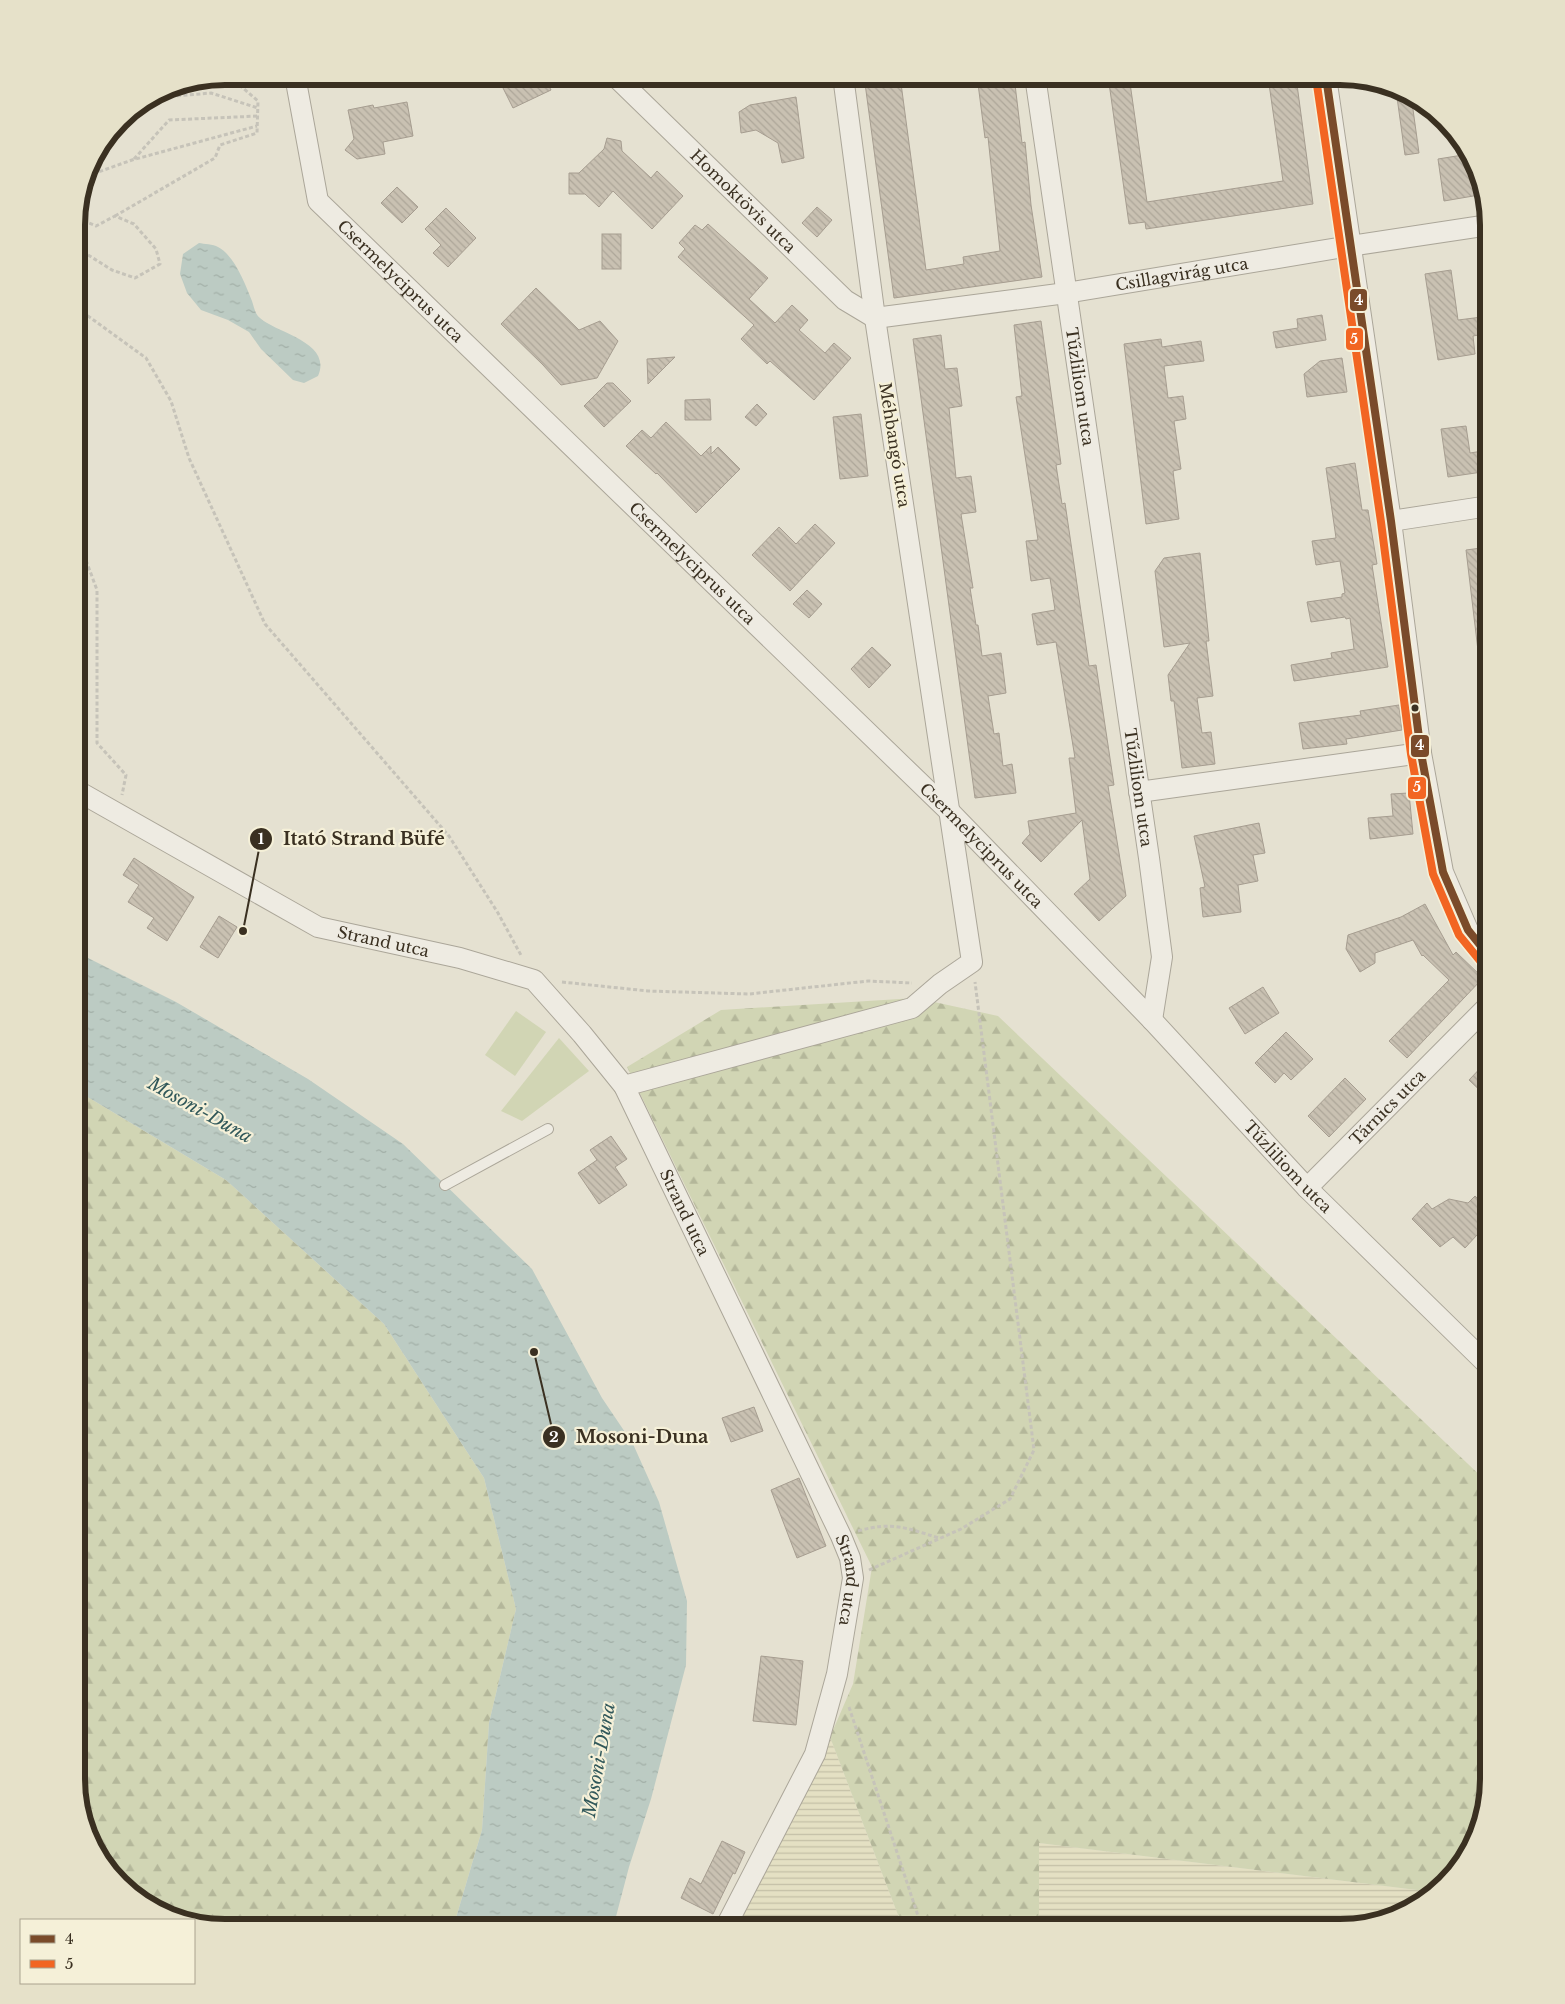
<svg xmlns="http://www.w3.org/2000/svg" width="1565" height="2004" viewBox="0 0 1565 2004" font-family="'Libre Baskerville',serif">
<style>
.farmland{fill:url(#farmland-rules)}
.forest{fill:url(#forest-firs)}
.park{fill:#d1d5b4}
.water{fill:url(#water-ripples)}
.building{fill:url(#building-back-hatch);stroke:#a69d90}
.lines{fill:none;stroke-linecap:round;stroke-linejoin:round}
.service-casing{stroke:#aba699;stroke-width:12}
.minor-casing{stroke:#aba699;stroke-width:22}
.path{stroke:#c6c3b9;stroke-width:3;stroke-dasharray:4 2.5;stroke-linecap:butt}
.service{stroke:#eeebe2;stroke-width:10}
.minor{stroke:#eeebe2;stroke-width:20}
.bus-1-casing{stroke:#f5f0d8;stroke-width:11}
.bus-2-casing{stroke:#f5f0d8;stroke-width:11}
.bus-1{stroke:#7a4b2a;stroke-width:8}
.bus-2{stroke:#f26522;stroke-width:8}
.bus-dot{fill:#3a3021;stroke:#f5f0d8;stroke-width:2}
.labels{text-anchor:middle;stroke-width:4.5;stroke-linejoin:round;paint-order:stroke}
.street-label{font-size:16px;fill:#3a3021;stroke:#f5f0d8}
.water-label{font-size:18px;font-style:italic;fill:#31585a;stroke:#f5f0d8}
.rim{fill:none;stroke:#3a3021;stroke-width:6}
.leader{fill:none;stroke:#3a3021;stroke-width:2}
.callout-dot{fill:#3a3021;stroke:#f5f0d8;stroke-width:2}
.mark-label{font-size:15px;text-anchor:middle;font-weight:bold;fill:#fff}
.callout-label{font-size:18px;text-anchor:middle;font-weight:bold;fill:#3a3021;stroke:#f5f0d8;stroke-width:4.5;stroke-linejoin:round;paint-order:stroke}
.line-badge{stroke:#f5f0d8;stroke-width:2}
.badge-label{font-size:14px;text-anchor:middle;font-weight:bold;fill:#fff}
</style>
<defs>
<pattern id="farmland-rules" width="6" height="5" patternUnits="userSpaceOnUse" patternTransform="scale(1.25)"><rect width="6" height="5" fill="#e4e0c3"/><path d="M0 2.5h6" fill="none" stroke="#c4c0a7"/></pattern>
<pattern id="forest-firs" width="22" height="20" patternUnits="userSpaceOnUse" patternTransform="scale(1.25)"><rect width="22" height="20" fill="#d1d5b4"/><path d="M5 1l3.5 6h-7zM16 11l3.5 6h-7z" fill="#b4b79a"/></pattern>
<pattern id="water-ripples" width="26" height="14" patternUnits="userSpaceOnUse" patternTransform="scale(1.25)"><rect width="26" height="14" fill="#bccbc3"/><path d="M2 4q2-2 4 0t4 0M15 11q2-2 4 0t4 0" fill="none" stroke="#a2afa7"/></pattern>
<pattern id="building-back-hatch" width="6" height="6" patternUnits="userSpaceOnUse" patternTransform="scale(1.25)"><rect width="6" height="6" fill="#c9c1b2"/><path d="M-1 5l2 2M0 0l6 6M5-1l2 2" fill="none" stroke="#ada699"/></pattern>
</defs>
<rect width="100%" height="100%" fill="#e5e1d1"/>
<g class="farmland">
<polygon points="830,1737 903,1928 734,1928"/>
<polygon points="1039,1843 1433,1892 1423,1903 1341,1928 1039,1928"/>
</g>
<g class="forest">
<polygon points="916,998 998,1016 1489,1484 1489,1780 1469,1853 1433,1892 1039,1843 1039,1928 903,1928 830,1737 853,1684 872,1567 627,1067 721,1010"/>
<polygon points="76,1090 226,1180 384,1324 484,1478 516,1609 489,1723 482,1830 453,1928 224,1928 151,1908 101,1862 81,1818 76,1779"/>
</g>
<g class="park">
<polygon points="516,1011 546,1032 515,1076 485,1055"/>
<polygon points="559,1038 589,1071 522,1121 501,1111"/>
</g>
<g class="water">
<path d="M 199,243 C 204,244 213,244 218,247 C 235,256 245,284 252,301 C 254,307 255,314 260,318 C 276,333 333,342 318,376 L 304,383 L 293,380 L 261,349 L 249,332 L 228,320 L 201,310 L 187,293 L 180,274 L 183,254 Z"/>
<polygon points="76,952 176,1002 308,1079 403,1144 532,1269 602,1398 633,1444 659,1502 687,1601 686,1665 651,1799 629,1867 613,1928 453,1928 482,1830 489,1723 516,1609 484,1478 384,1324 226,1180 76,1090"/>
</g>
<g class="building">
<polygon points="497,76 544,76 551,90 513,108"/>
<polygon points="864,76 900,76 926,270 964,264 963,257 1000,251 988,137 985,138 977,76 1014,76 1022,143 1025,142 1031,205 1042,277 894,298"/>
<polygon points="1108,76 1129,76 1147,202 1283,181 1268,77 1296,77 1313,204 1146,229 1145,222 1129,224"/>
<polygon points="1396,90 1411,95 1419,153 1405,155"/>
<polygon points="796,97 804,158 782,163 778,143 756,130 741,133 739,112 750,105"/>
<polygon points="407,102 413,136 383,142 385,154 357,159 345,150 354,139 348,110 373,105 374,108"/>
<polygon points="607,138 621,141 622,151 651,178 657,171 683,196 652,229 613,191 599,207 585,194 569,194 569,173 579,173 604,149"/>
<polygon points="1469,154 1484,186 1485,194 1444,201 1438,159"/>
<polygon points="397,187 418,207 402,223 381,203"/>
<polygon points="817,207 832,220 817,237 802,223"/>
<polygon points="446,208 476,238 448,267 433,253 441,245 425,229"/>
<polygon points="708,224 768,278 749,299 775,323 792,305 808,320 799,330 825,353 834,343 851,358 814,400 770,361 767,364 741,339 754,325 678,257 685,249 679,243 695,225 702,230"/>
<rect x="602" y="234" width="19" height="35"/>
<polygon points="1451,270 1458,320 1482,317 1484,334 1473,336 1475,354 1438,360 1425,274"/>
<polygon points="536,288 579,330 600,321 618,341 597,378 561,385 543,365 501,324"/>
<polygon points="1322,315 1326,340 1276,348 1273,332 1298,328 1297,319"/>
<polygon points="1041,321 1061,464 1056,465 1062,504 1065,503 1089,666 1096,665 1114,785 1108,786 1126,896 1099,921 1074,894 1090,879 1082,820 1041,862 1022,843 1030,834 1028,821 1076,813 1069,758 1075,758 1056,642 1037,645 1032,614 1055,610 1050,578 1031,581 1026,541 1038,540 1016,397 1022,396 1014,325"/>
<polygon points="941,335 945,369 957,368 962,406 949,408 956,478 971,476 976,512 961,514 973,588 970,588 976,625 978,625 982,656 1001,653 1006,693 988,696 994,734 999,733 1003,766 1012,764 1016,793 975,798 913,339"/>
<polygon points="1161,339 1162,347 1201,341 1204,361 1164,366 1168,398 1183,396 1186,419 1174,421 1181,469 1173,471 1179,519 1146,524 1124,344"/>
<polygon points="675,357 648,384 647,359"/>
<polygon points="1342,358 1347,392 1307,397 1304,374 1320,361"/>
<polygon points="607,383 613,383 631,401 604,427 584,406"/>
<polygon points="710,399 711,420 685,420 685,400"/>
<polygon points="757,404 767,414 756,426 745,417"/>
<polygon points="861,414 868,476 840,479 833,417"/>
<polygon points="666,422 701,456 711,446 711,454 718,447 740,469 696,513 657,473 656,474 626,446 642,430 651,438"/>
<polygon points="1466,426 1470,453 1489,450 1489,471 1448,477 1441,429"/>
<polygon points="1355,463 1362,510 1368,510 1377,564 1372,565 1388,667 1294,681 1291,665 1332,658 1331,653 1354,649 1350,618 1346,619 1345,617 1311,622 1307,602 1342,597 1342,594 1345,593 1340,561 1316,565 1312,541 1336,538 1326,468"/>
<polygon points="815,524 835,543 790,591 752,555 779,527 796,544"/>
<polygon points="1489,547 1489,658 1479,659 1466,550"/>
<polygon points="1200,553 1209,641 1206,641 1213,696 1197,698 1202,733 1211,732 1215,764 1182,768 1174,701 1171,701 1168,675 1190,643 1164,647 1155,571 1164,558"/>
<polygon points="807,590 822,604 809,618 793,604"/>
<polygon points="872,647 891,665 869,688 851,669"/>
<polygon points="1399,705 1402,730 1346,739 1347,744 1303,749 1299,723 1361,715 1360,711"/>
<polygon points="1409,793 1413,834 1370,839 1368,818 1393,816 1391,794"/>
<polygon points="1259,823 1265,853 1253,855 1258,881 1238,885 1241,912 1203,917 1200,888 1205,887 1194,836"/>
<polygon points="134,858 194,897 167,941 147,928 154,918 128,902 139,885 123,875"/>
<polygon points="1425,904 1453,955 1456,952 1483,978 1407,1058 1389,1041 1449,980 1423,955 1422,956 1413,940 1375,953 1375,963 1360,972 1346,949 1348,935 1401,917"/>
<polygon points="219,916 237,927 218,958 200,947"/>
<polygon points="1263,987 1279,1013 1245,1034 1229,1008"/>
<polygon points="1286,1032 1313,1059 1291,1080 1284,1073 1275,1083 1255,1063"/>
<polygon points="1489,1059 1489,1099 1469,1080"/>
<polygon points="1345,1078 1366,1099 1329,1137 1308,1116"/>
<polygon points="611,1136 627,1159 615,1167 627,1185 599,1204 578,1173 597,1160 590,1150"/>
<polygon points="1475,1196 1489,1209 1489,1222 1465,1248 1453,1237 1440,1247 1412,1219 1427,1203 1432,1209 1449,1199 1468,1203"/>
<polygon points="754,1407 763,1431 731,1442 722,1418"/>
<polygon points="799,1478 826,1546 797,1558 771,1490"/>
<polygon points="761,1656 803,1661 796,1725 753,1721"/>
<polygon points="722,1841 745,1852 735,1874 733,1873 713,1914 681,1898 690,1878 701,1884"/>
</g>
<g class="lines">
<defs>
<polyline id="service" points="445,1185 548,1129"/>
<g id="minor">
<path id="s1" d="M 295,76 L 318,201 L 951,813 L 1152,1020 L 1307,1188 L 1489,1366"/>
<path id="s2" d="M 615,76 L 845,300 L 875,318 L 1066,293 L 1350,246 L 1489,225"/>
<path id="s3" d="M 1035,76 L 1149,858 L 1162,957 L 1152,1020"/>
<polyline points="1326,77 1391,521 1421,753 1443,872 1468,930 1489,956"/>
<polyline points="1391,521 1489,506"/>
<path id="s4" d="M 76,790 L 318,927 L 460,958 L 534,980 L 582,1034 L 624,1086 L 841,1536 L 850,1558 L 853,1578 L 837,1674 L 815,1754 L 725,1928"/>
<polyline points="1139,792 1421,753"/>
<polyline points="624,1086 912,1008 940,984 972,962 875,318 843,76"/>
<path id="s5" d="M 1307,1188 L 1489,1005"/>
</g>
</defs>
<use href="#service" class="service-casing"/>
<use href="#minor" class="minor-casing"/>
<g class="path">
<polyline points="151,98 211,93 258,108"/>
<polyline points="134,159 169,120 258,116"/>
<polyline points="87,176 132,160 257,126"/>
<polyline points="115,216 215,158 220,145 257,133 258,101 229,76"/>
<polyline points="77,248 112,270 135,278 160,264 156,249 134,224 115,216 96,226 77,218"/>
<polyline points="77,308 146,358 171,401 189,458 265,624 449,836 498,913 522,957"/>
<polyline points="77,536 97,590 97,743 126,775 122,795"/>
<polyline points="562,982 648,991 749,994 868,981 912,983"/>
<path d="M 858,1531 C 893,1521 906,1528 939,1538"/>
<polyline points="869,1570 961,1529 1010,1499 1034,1450 975,982"/>
<polyline points="849,1707 922,1928"/>
</g>
<use href="#service" class="service"/>
<use href="#minor" class="minor"/>
<defs>
<polyline id="bus-1" points="1326,77 1391,521 1421,753 1443,872 1468,930 1489,956"/>
<polyline id="bus-2" points="1316,78 1381,522 1411,754 1433,874 1459,935 1481,962"/>
</defs>
<use href="#bus-1" class="bus-1-casing"/>
<use href="#bus-2" class="bus-2-casing"/>
<use href="#bus-1" class="bus-1"/>
<use href="#bus-2" class="bus-2"/>
</g>
<circle class="bus-dot" cx="1415" cy="708" r="4.5"/>
<g class="labels">
<g class="street-label">
<text dy="6" stroke="none"><textPath href="#s2" startOffset="179">Homoktövis utca</textPath></text>
<text dy="6" stroke="none"><textPath href="#s2" startOffset="666">Csillagvirág utca</textPath></text>
<text dy="6" stroke="none"><textPath href="#s1" startOffset="242">Csermelyciprus utca</textPath></text>
<text dy="6" stroke="none"><textPath href="#s3" startOffset="314">Tűzliliom utca</textPath></text>
<text transform="translate(895 445) rotate(81)" y="6">Méhbangó utca</text>
<text dy="6" stroke="none"><textPath href="#s1" startOffset="648">Csermelyciprus utca</textPath></text>
<text dy="6" stroke="none"><textPath href="#s3" startOffset="719">Tűzliliom utca</textPath></text>
<text dy="6" stroke="none"><textPath href="#s1" startOffset="1052">Csermelyciprus utca</textPath></text>
<text dy="6" stroke="none"><textPath href="#s4" startOffset="345">Strand utca</textPath></text>
<text dy="6" stroke="none"><textPath href="#s5" startOffset="114">Tárnics utca</textPath></text>
<text dy="6" stroke="none"><textPath href="#s1" startOffset="1496">Tűzliliom utca</textPath></text>
<text dy="6" stroke="none"><textPath href="#s4" startOffset="780">Strand utca</textPath></text>
<text dy="6" stroke="none"><textPath href="#s4" startOffset="1185">Strand utca</textPath></text>
</g>
<g class="water-label">
<text transform="translate(200 1110) rotate(29)" y="6">Mosoni-Duna</text>
<text transform="translate(599 1760) rotate(-80)" y="6">Mosoni-Duna</text>
</g>
</g>
<path d="M0 0H1565V2004H0ZM225 85H1340A140 140 0 0 1 1480 225V1779A140 140 0 0 1 1340 1919H225A140 140 0 0 1 85 1779V225A140 140 0 0 1 225 85Z" fill="#e6e1c9" fill-rule="evenodd"/>
<path class="rim" d="M225 85H1340A140 140 0 0 1 1480 225V1779A140 140 0 0 1 1340 1919H225A140 140 0 0 1 85 1779V225A140 140 0 0 1 225 85Z"/>
<path class="leader" d="M243 931L261 839M534 1352L554 1437"/>
<g class="callout-dot">
<circle cx="243" cy="931" r="5"/>
<circle cx="534" cy="1352" r="5"/>
<circle cx="261" cy="839" r="12"/>
<circle cx="554" cy="1437" r="12"/>
</g>
<g class="mark-label">
<text x="261" y="844">1</text>
<text x="554" y="1442">2</text>
</g>
<g class="callout-label">
<text x="364" y="845">Itató Strand Büfé</text>
<text x="642" y="1443">Mosoni-Duna</text>
</g>
<g class="line-badge">
<rect x="1349" y="288" width="19" height="24" rx="5" fill="#7a4b2a"/>
<rect x="1345" y="327" width="19" height="24" rx="5" fill="#f26522"/>
<rect x="1410" y="734" width="20" height="24" rx="5" fill="#7a4b2a"/>
<rect x="1407" y="776" width="20" height="24" rx="5" fill="#f26522"/>
</g>
<g class="badge-label">
<text x="1359" y="305">4</text>
<text x="1354" y="344">5</text>
<text x="1420" y="750">4</text>
<text x="1417" y="792">5</text>
</g>
<rect x="20" y="1919" width="175" height="65" fill="#f5f0d8" stroke="#aaa38f"/>
<rect x="30" y="1935" width="25" height="8" fill="#7a4b2a" stroke="#aaa38f"/>
<text x="65" y="1944" font-size="15" fill="#3a3021">4</text>
<rect x="30" y="1960" width="25" height="8" fill="#f26522" stroke="#aaa38f"/>
<text x="65" y="1969" font-size="15" fill="#3a3021">5</text>
</svg>
